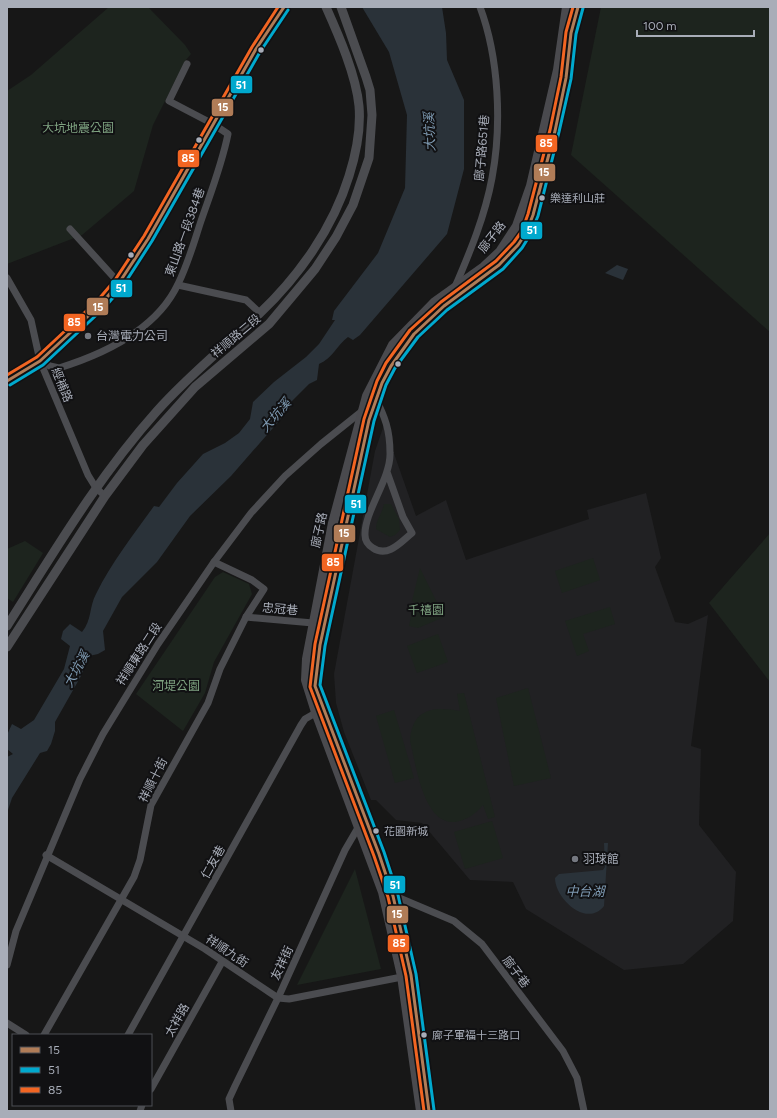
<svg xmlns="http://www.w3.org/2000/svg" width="777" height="1118" viewBox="0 0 777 1118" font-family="Figtree,'Noto Sans TC',sans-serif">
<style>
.built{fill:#212123}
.green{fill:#1d241e}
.water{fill:#2a3239}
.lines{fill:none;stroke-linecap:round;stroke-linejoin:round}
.minor{stroke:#4b4c50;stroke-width:7}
.tertiary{stroke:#4b4c50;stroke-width:9}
.secondary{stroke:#4a4a4e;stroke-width:10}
.bus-1-casing{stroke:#111113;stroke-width:6}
.bus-2-casing{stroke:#111113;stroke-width:6}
.bus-3-casing{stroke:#111113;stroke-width:6}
.bus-1{stroke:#b07c57;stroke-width:3}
.bus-2{stroke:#00a9ce;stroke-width:3}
.bus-3{stroke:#f26522;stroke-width:3}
.bus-dot{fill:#a8adb8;stroke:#111113;stroke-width:1.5}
.poi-dot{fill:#757880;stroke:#111113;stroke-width:1.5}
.labels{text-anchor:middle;stroke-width:4;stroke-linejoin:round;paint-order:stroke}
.bus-label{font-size:11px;fill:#a8adb8;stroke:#111113;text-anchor:start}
.park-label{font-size:12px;fill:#7fa381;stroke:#111113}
.street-label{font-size:12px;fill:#a8adb8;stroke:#111113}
.poi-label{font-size:12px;fill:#a8adb8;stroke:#111113;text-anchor:start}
.water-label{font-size:13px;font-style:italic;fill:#7f9bb3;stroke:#111113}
.line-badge{stroke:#111113;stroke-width:1.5}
.badge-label{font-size:11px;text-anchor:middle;font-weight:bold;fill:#fff}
</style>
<rect width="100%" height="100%" fill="#171717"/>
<polygon class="built" points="384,425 416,516 446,500 466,560 589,519 587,510 646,493 661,558 655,567 675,622 688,624 708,615 691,746 701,749 699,825 736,872 733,921 683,964 624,970 526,909 513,882 470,880 422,823 396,820 376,800 371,800 344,732 336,703 334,674 375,451"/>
<g class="green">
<polygon points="109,7 148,7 185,45 191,54 185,61 153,125 134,191 82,235 7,264 7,91 31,75"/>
<polygon points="601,7 770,7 770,332 571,155"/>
<path d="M 384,504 L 391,504 L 399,519 L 400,530 L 395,535 L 390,537 L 376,529 C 376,520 382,514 384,504 Z"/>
<polygon points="770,533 770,682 709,603"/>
<polygon points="25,541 43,553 13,602 7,598 7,549"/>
<polygon points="593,558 600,580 562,593 555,571"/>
<polygon points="420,568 444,617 418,628 409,626 414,602 412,601"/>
<polygon points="223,572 249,584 252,594 214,662 205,693 183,731 136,694 215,577"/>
<polygon points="610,607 615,624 583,634 589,651 577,656 565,621"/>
<polygon points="438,634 448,662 417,673 407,646"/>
<polygon points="528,688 551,778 514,786 496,698"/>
<path d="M 464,693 L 495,817 L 488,819 L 483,805 C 475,814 468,820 455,822 C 423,825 416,764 410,741 C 412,709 433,706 460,711 L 457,694 Z"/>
<polygon points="394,710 414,778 395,783 376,716"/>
<polygon points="492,821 503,858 465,869 454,832"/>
<polygon points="355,869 381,969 297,985"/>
</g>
<g class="water">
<path d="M 362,7 L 442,7 L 446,33 L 447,60 L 464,100 L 464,169 L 447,234 L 360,335 L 353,340 L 348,337 C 336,346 333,358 319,364 L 317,380 L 309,384 L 291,402 L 293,404 L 286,413 L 231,476 L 190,516 L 157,562 L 122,597 L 103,631 L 105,650 L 98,654 L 89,656 L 81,676 L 55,722 L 55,731 L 51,744 L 47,751 L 40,753 L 12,798 L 7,813 L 7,757 L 13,754 L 7,749 L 7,735 L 12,724 L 21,729 L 34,720 L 64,669 L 70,646 L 61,639 L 63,631 L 70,624 L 82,632 C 92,620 89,607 96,594 C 111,563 134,534 154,506 L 159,507 L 177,483 L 203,454 L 225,443 L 239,433 L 250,419 L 253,402 L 274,382 L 306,357 L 319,344 L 335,320 L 332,320 L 334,311 L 378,253 L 405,188 L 407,115 L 389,52 Z"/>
<polygon points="617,265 628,269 623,280 605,273"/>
<path d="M 604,843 L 608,843 L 604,906 C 587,928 555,899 555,878 L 559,874 L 603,870 L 605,867 Z"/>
</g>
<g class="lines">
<g class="minor">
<polyline points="70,229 119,283"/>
<polyline points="7,278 31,320 40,361 88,475 96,488 105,496"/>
<polyline points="178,285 246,300 260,313"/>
<path d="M 455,287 C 470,252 485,216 492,178 C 502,125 499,58 480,7"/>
<path d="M 40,361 L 50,366 L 59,368 C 104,354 157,329 178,284 C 188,264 194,242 201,221 C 211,192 222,164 228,134 L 213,124 L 169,101 L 187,64"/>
<path d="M 375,397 C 385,417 390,430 390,453 C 391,478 364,512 365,535 C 365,541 368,545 373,548 C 388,558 401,542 412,533 L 403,517 L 387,472"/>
<polyline points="246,617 313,623"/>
<polyline points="46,855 205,949 278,998 289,999 407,976"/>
<polyline points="390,894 454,921 482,944 563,1051 577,1078 584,1111"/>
<polyline points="7,965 16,931 80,779 103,734 158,644 214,562 251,513 285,476 321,444 361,412 365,413"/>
<polyline points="7,1023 26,1035"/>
<polyline points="44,1035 134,877 140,860 151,805 208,703 220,669 246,617 264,589 252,580 214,562"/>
<polyline points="128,1035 301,725 305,719 319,711"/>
<polyline points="151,1089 222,962"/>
<polyline points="140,1111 142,1105"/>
<polyline points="231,1111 229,1099 235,1086 278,998 345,850 359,826"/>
</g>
<g class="tertiary">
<path d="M 7,626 C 54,552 98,477 157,411 C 189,375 226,346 260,313 C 299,276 333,228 349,176 C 356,154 361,130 359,106 C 356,75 339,36 326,7"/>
<polyline points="7,647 105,496 143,445 195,387 269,324 315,269 336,237 353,205 369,158 372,115 370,90 366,77 341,7"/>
</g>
<g class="secondary">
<polyline points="7,381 40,361 102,303 119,283 148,239 256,49 284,7"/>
<polyline points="421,1111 402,976 383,892 316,712 306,680 307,659 333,523 367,396 393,345 435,302 484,267 500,252 517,226 531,186 558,70 567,7"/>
<path d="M 429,1111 L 411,975 L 393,896 L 379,854 L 315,686 L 320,645 L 365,440 C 373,385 399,341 444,306 C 474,283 506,267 526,233 C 534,217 536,201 541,184 C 551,149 559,114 566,78 C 568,63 569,48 571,33 C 573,24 576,16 578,7"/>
</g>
<defs>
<g id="bus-1">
<polyline points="7,381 40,361 102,303 119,283 148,239 256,49 284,7"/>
<polyline points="429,1111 411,975 393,896 379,854 315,686 320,645 369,420 382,383 391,366 414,334 444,306 499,265 518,245 526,233 533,215 555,131 566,78 571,33 578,7"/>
</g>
<g id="bus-2">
<polyline points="10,385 43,365 105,307 123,286 152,241 260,52 288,10"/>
<polyline points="434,1110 416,974 398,895 384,852 320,685 325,646 374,421 386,385 395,368 418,337 447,310 503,269 522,248 530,235 538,216 559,132 571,79 576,34 583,8"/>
</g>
<g id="bus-3">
<polyline points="7,375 37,357 98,300 115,280 144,236 252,47 278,7"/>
<polyline points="424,1111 406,976 388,897 374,856 310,687 315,644 364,419 377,381 386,363 410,330 441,302 496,261 514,242 522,231 528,214 550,130 561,77 566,32 573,7"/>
</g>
</defs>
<use href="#bus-1" class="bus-1-casing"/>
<use href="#bus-2" class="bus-2-casing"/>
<use href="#bus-3" class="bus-3-casing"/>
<use href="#bus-1" class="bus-1"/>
<use href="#bus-2" class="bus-2"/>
<use href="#bus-3" class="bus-3"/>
</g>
<g class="bus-dot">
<circle cx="261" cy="50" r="3.5"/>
<circle cx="199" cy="140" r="3.5"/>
<circle cx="542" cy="198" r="3.5"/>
<circle cx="131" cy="255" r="3.5"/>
<circle cx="398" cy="364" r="3.5"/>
<circle cx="376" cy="831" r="3.5"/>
<circle cx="424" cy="1035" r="3.5"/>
</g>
<g class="poi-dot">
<circle cx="88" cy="336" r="4"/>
<circle cx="575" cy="859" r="4"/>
</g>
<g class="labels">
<g class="bus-label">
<text x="550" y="202">樂達利山莊</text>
<text x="384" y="835">花園新城</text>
<text x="432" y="1039">廍子軍福十三路口</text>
</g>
<g class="park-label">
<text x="78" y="132">大坑地震公園</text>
<text x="426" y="614">千禧園</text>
<text x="176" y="690">河堤公園</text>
</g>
<g class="street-label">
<text transform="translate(482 148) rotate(-85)" y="4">廍子路651巷</text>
<text transform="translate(185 232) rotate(-70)" y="4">東山路一段384巷</text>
<text transform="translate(492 237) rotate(-52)" y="4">廍子路</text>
<text transform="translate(236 336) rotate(-40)" y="4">祥順路二段</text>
<text transform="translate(62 385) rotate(68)" y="4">經補路</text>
<text transform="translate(319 530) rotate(-78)" y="4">廍子路</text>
<text transform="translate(280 609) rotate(5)" y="4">忠冠巷</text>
<text transform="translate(139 654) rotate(-57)" y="4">祥順東路二段</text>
<text transform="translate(153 780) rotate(-63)" y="4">祥順十街</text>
<text transform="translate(213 862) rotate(-61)" y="4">仁友巷</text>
<text transform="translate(227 951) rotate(34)" y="4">祥順九街</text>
<text transform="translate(282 963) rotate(-65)" y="4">友祥街</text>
<text transform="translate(516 972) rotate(53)" y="4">廍子巷</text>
<text transform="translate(177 1020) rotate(-61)" y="4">太祥路</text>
</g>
<g class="poi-label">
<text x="96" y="340">台灣電力公司</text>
<text x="583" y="863">羽球館</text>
</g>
<g class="water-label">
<text transform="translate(429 132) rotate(-92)" y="5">大坑溪</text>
<text transform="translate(275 415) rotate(-49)" y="5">大坑溪</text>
<text transform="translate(76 669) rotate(-61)" y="5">大坑溪</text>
<text x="585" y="896">中台湖</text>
</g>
</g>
<g class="line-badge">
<rect x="230" y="75" width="23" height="19" rx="4" fill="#00a9ce"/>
<rect x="211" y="98" width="23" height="19" rx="4" fill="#b07c57"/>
<rect x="535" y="134" width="23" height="19" rx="4" fill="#f26522"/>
<rect x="177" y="149" width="23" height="19" rx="4" fill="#f26522"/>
<rect x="533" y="163" width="23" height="19" rx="4" fill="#b07c57"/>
<rect x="520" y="221" width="23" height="19" rx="4" fill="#00a9ce"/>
<rect x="110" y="279" width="23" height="19" rx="4" fill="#00a9ce"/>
<rect x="86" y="297" width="23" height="19" rx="4" fill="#b07c57"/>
<rect x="63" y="313" width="23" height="19" rx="4" fill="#f26522"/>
<rect x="344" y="494" width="23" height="20" rx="4" fill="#00a9ce"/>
<rect x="333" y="524" width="23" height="19" rx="4" fill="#b07c57"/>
<rect x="321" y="553" width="23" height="19" rx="4" fill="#f26522"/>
<rect x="383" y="875" width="23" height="19" rx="4" fill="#00a9ce"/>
<rect x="386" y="905" width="23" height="19" rx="4" fill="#b07c57"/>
<rect x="387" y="934" width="23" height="19" rx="4" fill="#f26522"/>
</g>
<g class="badge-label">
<text x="241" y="89">51</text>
<text x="223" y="111">15</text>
<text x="546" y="147">85</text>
<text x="188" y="162">85</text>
<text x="544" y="176">15</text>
<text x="532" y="234">51</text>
<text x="121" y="292">51</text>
<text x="98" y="311">15</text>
<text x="74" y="326">85</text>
<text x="356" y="508">51</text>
<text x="344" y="537">15</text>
<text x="333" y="566">85</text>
<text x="395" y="889">51</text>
<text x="397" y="918">15</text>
<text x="399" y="947">85</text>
</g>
<rect width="777" height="1118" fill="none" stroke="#a8adb8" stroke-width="16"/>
<rect x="12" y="1034" width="140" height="72" fill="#111113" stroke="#4d4f55"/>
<rect x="20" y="1047" width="20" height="6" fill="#b07c57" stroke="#4d4f55"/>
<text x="48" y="1054" font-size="12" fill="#a8adb8">15</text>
<rect x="20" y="1067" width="20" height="6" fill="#00a9ce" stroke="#4d4f55"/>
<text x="48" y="1074" font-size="12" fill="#a8adb8">51</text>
<rect x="20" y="1087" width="20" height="6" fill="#f26522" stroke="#4d4f55"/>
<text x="48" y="1094" font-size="12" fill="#a8adb8">85</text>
<path d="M637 30v6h117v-6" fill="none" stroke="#a8adb8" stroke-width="2"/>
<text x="643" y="30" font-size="12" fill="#a8adb8" stroke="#111113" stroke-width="3" paint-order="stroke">100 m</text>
</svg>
